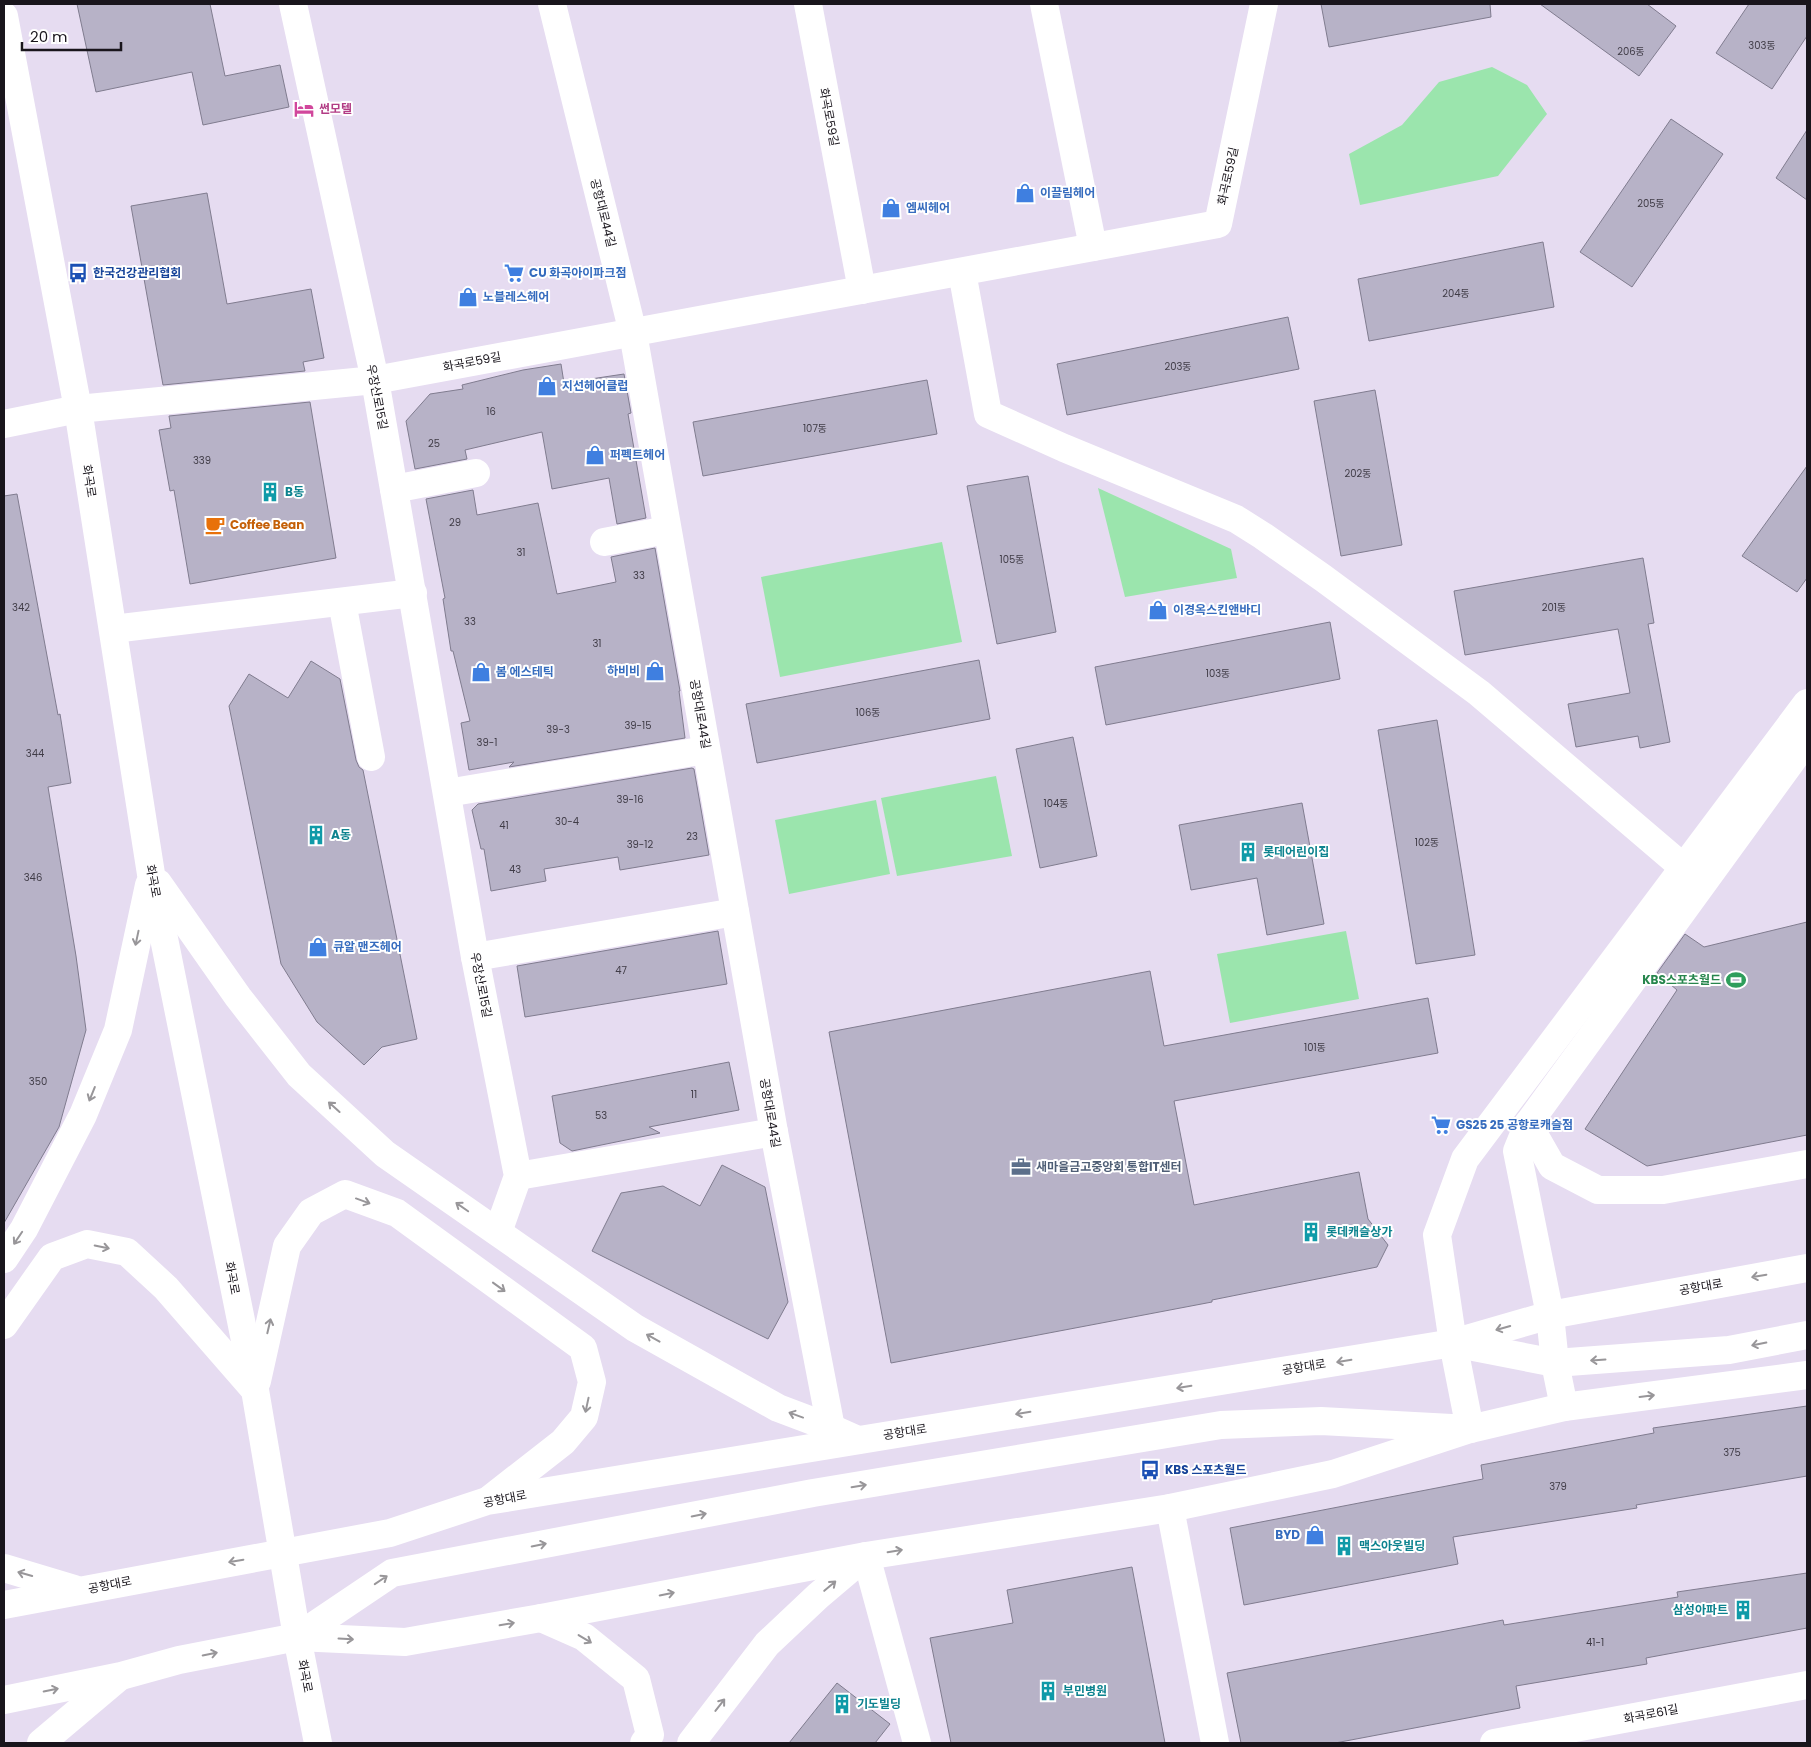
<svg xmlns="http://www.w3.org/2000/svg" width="1811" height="1747" viewBox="0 0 1811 1747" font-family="Poppins,'Noto Sans KR',sans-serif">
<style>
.green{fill:#9be5ad}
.building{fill:#b7b2c7;stroke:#807c8f}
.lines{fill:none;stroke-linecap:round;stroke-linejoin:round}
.minor{stroke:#fff;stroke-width:28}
.major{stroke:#fff;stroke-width:28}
.oneway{stroke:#989699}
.labels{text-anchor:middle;stroke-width:4;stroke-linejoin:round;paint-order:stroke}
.number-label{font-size:10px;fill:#403c47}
.hotel-label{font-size:12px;font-weight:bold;fill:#b23c85;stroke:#fff;text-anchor:start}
.street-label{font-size:12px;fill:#19151c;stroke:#fff}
.shop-label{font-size:12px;font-weight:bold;fill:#366cbe;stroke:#fff;text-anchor:start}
.transit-label{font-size:12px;font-weight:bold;fill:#164399;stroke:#fff;text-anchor:start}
.culture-label{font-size:12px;font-weight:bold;fill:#0d838f;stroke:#fff;text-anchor:start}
.food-label{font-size:12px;font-weight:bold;fill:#c56008;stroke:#fff;text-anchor:start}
.leisure-label{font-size:12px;font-weight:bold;fill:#27864d;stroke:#fff;text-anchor:end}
.service-label{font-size:12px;font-weight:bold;fill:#4e5e75;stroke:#fff;text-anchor:start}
</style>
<rect width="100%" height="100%" fill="#e6dcf1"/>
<g class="green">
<polygon points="1492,67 1527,85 1547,114 1498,176 1360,205 1349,154 1402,125 1439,82"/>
<polygon points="1098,488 1231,549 1237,578 1125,597"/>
<polygon points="942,542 962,642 780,677 761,577"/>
<polygon points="996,776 1012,856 897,876 881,798"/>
<polygon points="876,800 890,874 789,894 775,820"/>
<polygon points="1346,931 1359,999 1230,1023 1217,954"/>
</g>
<g class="building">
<polygon points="77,4 210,4 225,76 280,65 289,107 203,125 192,72 96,92"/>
<polygon points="1321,4 1490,4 1491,17 1329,47"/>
<polygon points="1540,4 1647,4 1676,26 1639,76"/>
<polygon points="1749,4 1807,4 1807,36 1772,89 1716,53"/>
<polygon points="1671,119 1723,154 1632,287 1580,252"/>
<polygon points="1807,130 1807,200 1776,178"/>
<polygon points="207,193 227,304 311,289 324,358 303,362 305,371 163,385 131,206"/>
<polygon points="1543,242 1554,307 1369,341 1358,279"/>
<polygon points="1288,317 1299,369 1067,415 1057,364"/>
<polygon points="561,364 564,383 624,374 631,413 628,414 646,518 617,524 609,478 552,489 542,432 465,450 467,459 415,469 406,421 430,394 463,389 462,385 523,370"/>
<polygon points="927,380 937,434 703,476 693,422"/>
<polygon points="1375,390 1402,545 1341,556 1314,401"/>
<polygon points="310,402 336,558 190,584 174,490 170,491 159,430 171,428 169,416"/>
<polygon points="1807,466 1807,578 1797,592 1742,556"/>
<polygon points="1028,476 1056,632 997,644 967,486"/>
<polygon points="473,490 477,515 538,503 557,594 616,582 611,557 655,548 680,691 679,691 685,738 509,767 514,762 469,770 461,723 470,721 453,651 451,651 443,599 445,598 426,499"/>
<polygon points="17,494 58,715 60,714 71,783 48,787 76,956 86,1030 59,1127 4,1223 4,496"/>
<polygon points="1643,558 1654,623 1648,624 1670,742 1640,748 1638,736 1576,747 1568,704 1630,693 1618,629 1465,655 1454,591"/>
<polygon points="1330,622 1340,679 1106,725 1095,667"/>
<polygon points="979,660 990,719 757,763 746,704"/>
<polygon points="311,661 340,679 356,760 359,767 363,770 417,1039 382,1047 364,1065 317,1022 281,964 229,706 249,674 288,698"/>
<polygon points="1437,720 1475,955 1416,964 1378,730"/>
<polygon points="1073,737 1097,856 1040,868 1016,749"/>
<polygon points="692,768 694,769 709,855 620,870 618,857 544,869 546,881 491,891 484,849 481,849 472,810 478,804"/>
<polygon points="1302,803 1324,924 1267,935 1257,878 1191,890 1179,825"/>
<polygon points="1807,922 1807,1135 1647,1166 1585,1129 1677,990 1657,973 1685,934 1704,947"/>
<polygon points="718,931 727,984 525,1017 517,966"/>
<polygon points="1150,971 1164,1046 1428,998 1438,1053 1174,1101 1194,1205 1359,1172 1368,1219 1388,1245 1377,1267 1212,1300 1212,1302 891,1363 829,1032"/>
<polygon points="729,1062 739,1110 649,1127 660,1133 572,1151 560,1143 552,1096"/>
<polygon points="722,1165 765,1187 788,1302 768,1339 592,1251 621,1193 663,1186 700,1206"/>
<polygon points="1807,1406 1807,1476 1636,1505 1637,1508 1453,1537 1458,1564 1244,1605 1230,1528 1483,1479 1481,1465 1654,1433 1653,1428"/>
<polygon points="1132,1567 1165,1743 951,1743 930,1638 1013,1623 1007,1590"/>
<polygon points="1807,1573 1807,1628 1646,1658 1647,1664 1516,1686 1520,1708 1335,1743 1241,1743 1227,1673 1503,1620 1504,1625 1678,1597 1677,1592"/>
<polygon points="837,1683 890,1724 875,1743 789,1743"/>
</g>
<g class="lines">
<g class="minor">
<polyline points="293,4 375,380 475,957 518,1176 498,1232"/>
<polyline points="552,4 633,333 774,1132 831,1428"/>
<polyline points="808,4 862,290"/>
<polyline points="1044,4 1093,247"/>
<polyline points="962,272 988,414 1064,448 1236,519 1263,536 1323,578 1479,693 1684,868"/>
<polyline points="4,424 78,409 375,380 1218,224 1264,4"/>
<polyline points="394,489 476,473"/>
<polyline points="604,542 667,530"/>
<polyline points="342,602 371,757"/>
<polyline points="113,629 413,593"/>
<polyline points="447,793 706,750"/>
<polyline points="475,957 735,912"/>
<polyline points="1528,1124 1552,1166 1598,1190 1663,1190 1807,1164"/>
<polyline points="518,1176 774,1132"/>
<polyline points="1453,1343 1555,1363 1729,1350 1807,1335"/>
<polyline points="1564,1407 1555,1363 1550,1315 1517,1151 1528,1124 1807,740"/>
<polyline points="1170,1508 1215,1743"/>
<polyline points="866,1556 917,1743"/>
<polyline points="297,1637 392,1573 813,1493 1221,1425 1321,1421 1470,1429 1453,1343 1437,1235 1465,1159 1807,703"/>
<polyline points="1494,1743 1807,1685"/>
</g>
<g class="major">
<polyline points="4,16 78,409 151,874 255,1390 297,1637 318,1743"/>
<polyline points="158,883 238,997 299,1075 385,1154 635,1328 778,1408 831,1428 858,1440"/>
<polyline points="4,1259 24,1229 83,1115 118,1030 149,885"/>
<polyline points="4,1325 52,1257 87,1244 127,1252 166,1288 254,1389"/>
<polyline points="257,1381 287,1246 311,1212 345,1194 397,1213 583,1348 592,1382 584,1417 563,1442 490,1499"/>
<polyline points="4,1568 74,1589"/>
<polyline points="4,1605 390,1533 487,1501 1453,1343 1550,1315 1807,1268"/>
<polyline points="541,1618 584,1637 636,1679 650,1735 644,1743"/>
<polyline points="4,1700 121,1676 179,1660 297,1637 405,1642 541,1618 866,1556 1170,1508 1333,1474 1470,1429 1564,1407 1807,1375"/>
<polyline points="41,1743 118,1678"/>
<polyline points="691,1743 767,1644 818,1596 864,1557"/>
</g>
</g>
<defs><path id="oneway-shaft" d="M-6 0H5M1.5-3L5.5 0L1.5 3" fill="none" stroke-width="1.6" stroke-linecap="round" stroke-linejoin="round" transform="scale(1.25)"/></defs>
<g class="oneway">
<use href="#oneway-shaft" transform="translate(137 938) rotate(102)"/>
<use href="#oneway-shaft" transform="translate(92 1094) rotate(112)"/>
<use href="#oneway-shaft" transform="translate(334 1107) rotate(-138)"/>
<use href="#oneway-shaft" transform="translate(363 1201) rotate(20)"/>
<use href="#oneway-shaft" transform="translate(462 1207) rotate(-145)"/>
<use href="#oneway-shaft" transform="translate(18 1238) rotate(124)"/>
<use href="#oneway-shaft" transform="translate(102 1247) rotate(12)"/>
<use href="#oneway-shaft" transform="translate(1759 1276) rotate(170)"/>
<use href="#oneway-shaft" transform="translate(499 1287) rotate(36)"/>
<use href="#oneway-shaft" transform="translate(269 1326) rotate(-77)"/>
<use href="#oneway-shaft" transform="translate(1503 1328) rotate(164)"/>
<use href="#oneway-shaft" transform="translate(653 1338) rotate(-151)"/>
<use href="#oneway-shaft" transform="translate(1759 1344) rotate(169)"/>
<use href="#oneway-shaft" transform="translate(1598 1360) rotate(176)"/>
<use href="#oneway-shaft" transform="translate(1344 1361) rotate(171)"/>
<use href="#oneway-shaft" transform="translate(1184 1387) rotate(171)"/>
<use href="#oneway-shaft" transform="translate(1647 1396) rotate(-7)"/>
<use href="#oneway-shaft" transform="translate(587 1405) rotate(102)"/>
<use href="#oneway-shaft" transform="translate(1023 1413) rotate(171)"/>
<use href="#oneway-shaft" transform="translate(796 1415) rotate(-160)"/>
<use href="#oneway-shaft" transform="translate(859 1486) rotate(-9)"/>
<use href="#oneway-shaft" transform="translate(699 1515) rotate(-11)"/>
<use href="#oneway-shaft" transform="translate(539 1545) rotate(-11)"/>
<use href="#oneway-shaft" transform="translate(895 1551) rotate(-9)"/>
<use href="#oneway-shaft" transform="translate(236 1561) rotate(170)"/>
<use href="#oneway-shaft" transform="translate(25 1574) rotate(-164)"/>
<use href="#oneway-shaft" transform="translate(381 1580) rotate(-34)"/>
<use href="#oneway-shaft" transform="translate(830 1586) rotate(-40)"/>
<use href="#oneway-shaft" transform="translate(667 1594) rotate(-11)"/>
<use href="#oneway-shaft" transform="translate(507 1624) rotate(-10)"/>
<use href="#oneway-shaft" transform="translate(346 1639) rotate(3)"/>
<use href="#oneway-shaft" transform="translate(585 1639) rotate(31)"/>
<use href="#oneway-shaft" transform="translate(210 1654) rotate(-11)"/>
<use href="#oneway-shaft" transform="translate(51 1690) rotate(-12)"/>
<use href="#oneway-shaft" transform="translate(720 1705) rotate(-52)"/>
</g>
<defs>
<symbol id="hotel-bare" viewBox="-9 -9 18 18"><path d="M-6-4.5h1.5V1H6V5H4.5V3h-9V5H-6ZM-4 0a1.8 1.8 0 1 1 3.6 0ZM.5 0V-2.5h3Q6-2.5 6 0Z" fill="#d1479c" stroke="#fff" stroke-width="2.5" paint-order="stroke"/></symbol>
<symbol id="shop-bare" viewBox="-9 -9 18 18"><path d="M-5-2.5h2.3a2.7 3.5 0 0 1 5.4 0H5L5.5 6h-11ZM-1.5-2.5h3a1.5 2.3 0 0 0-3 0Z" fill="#3f7fe0" stroke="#fff" stroke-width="2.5" paint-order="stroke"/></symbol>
<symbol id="bus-bare" viewBox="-9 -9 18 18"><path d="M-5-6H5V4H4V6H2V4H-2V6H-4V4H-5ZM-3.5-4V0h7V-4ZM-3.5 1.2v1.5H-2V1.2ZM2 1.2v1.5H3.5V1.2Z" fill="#1a4fb4" stroke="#fff" stroke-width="2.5" paint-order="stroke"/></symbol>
<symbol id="supermarket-bare" viewBox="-9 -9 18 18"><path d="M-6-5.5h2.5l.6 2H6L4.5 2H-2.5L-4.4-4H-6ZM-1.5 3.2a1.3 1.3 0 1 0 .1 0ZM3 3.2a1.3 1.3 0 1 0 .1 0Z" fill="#3f7fe0" stroke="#fff" stroke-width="2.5" paint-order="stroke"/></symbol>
<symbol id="building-bare" viewBox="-9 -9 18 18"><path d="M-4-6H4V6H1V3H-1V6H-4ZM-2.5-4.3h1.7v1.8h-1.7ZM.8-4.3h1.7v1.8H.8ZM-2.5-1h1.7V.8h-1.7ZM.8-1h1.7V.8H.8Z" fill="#0f9aa8" stroke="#fff" stroke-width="2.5" paint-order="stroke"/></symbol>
<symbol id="cafe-bare" viewBox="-9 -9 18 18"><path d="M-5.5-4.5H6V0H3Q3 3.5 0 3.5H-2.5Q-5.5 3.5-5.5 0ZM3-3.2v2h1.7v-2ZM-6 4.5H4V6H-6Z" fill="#e8710a" stroke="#fff" stroke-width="2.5" paint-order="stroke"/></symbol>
<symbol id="stadium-bare" viewBox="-9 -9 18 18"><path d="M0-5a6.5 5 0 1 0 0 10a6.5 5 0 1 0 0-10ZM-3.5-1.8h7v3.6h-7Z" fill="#2e9e5b" stroke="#fff" stroke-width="2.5" paint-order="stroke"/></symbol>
<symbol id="office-bare" viewBox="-9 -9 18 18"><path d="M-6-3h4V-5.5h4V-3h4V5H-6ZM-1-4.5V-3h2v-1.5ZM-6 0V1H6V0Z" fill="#5c6f8a" stroke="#fff" stroke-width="2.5" paint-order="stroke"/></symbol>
</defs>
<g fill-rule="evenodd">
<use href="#hotel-bare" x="290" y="95" width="28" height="28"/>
<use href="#shop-bare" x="1011" y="179" width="28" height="28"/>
<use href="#shop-bare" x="877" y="194" width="28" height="28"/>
<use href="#bus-bare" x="64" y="259" width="28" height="28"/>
<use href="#supermarket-bare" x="500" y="259" width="28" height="28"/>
<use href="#shop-bare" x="454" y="283" width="28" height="28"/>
<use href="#shop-bare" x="533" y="372" width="28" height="28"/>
<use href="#shop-bare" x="581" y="441" width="28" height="28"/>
<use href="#building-bare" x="256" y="478" width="28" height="28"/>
<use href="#cafe-bare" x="201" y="511" width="28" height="28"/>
<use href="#shop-bare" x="1144" y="596" width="28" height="28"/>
<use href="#shop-bare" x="641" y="657" width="28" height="28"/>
<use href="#shop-bare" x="467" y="658" width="28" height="28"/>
<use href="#building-bare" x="302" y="821" width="28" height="28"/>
<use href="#building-bare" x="1234" y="838" width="28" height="28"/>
<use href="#shop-bare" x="304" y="933" width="28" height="28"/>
<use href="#stadium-bare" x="1722" y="966" width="28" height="28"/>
<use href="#supermarket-bare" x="1427" y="1111" width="28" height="28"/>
<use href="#office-bare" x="1007" y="1153" width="28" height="28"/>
<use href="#building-bare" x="1297" y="1218" width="28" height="28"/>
<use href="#bus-bare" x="1136" y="1456" width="28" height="28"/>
<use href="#shop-bare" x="1301" y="1521" width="28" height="28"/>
<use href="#building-bare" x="1330" y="1532" width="28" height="28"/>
<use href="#building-bare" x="1729" y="1596" width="28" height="28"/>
<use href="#building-bare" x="1034" y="1677" width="28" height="28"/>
<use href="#building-bare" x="828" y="1690" width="28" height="28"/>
</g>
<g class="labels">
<g class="number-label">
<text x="1762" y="49">303동</text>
<text x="1631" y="55">206동</text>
<text x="1651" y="207">205동</text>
<text x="1456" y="297">204동</text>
<text x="1178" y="370">203동</text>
<text x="491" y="415">16</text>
<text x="815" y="432">107동</text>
<text x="434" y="447">25</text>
<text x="202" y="464">339</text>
<text x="1358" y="477">202동</text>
<text x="455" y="526">29</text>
<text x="521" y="556">31</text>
<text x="1012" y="563">105동</text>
<text x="639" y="579">33</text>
<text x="21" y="611">342</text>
<text x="1554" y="611">201동</text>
<text x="470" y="625">33</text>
<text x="597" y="647">31</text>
<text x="1218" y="677">103동</text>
<text x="868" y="716">106동</text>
<text x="638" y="729">39-15</text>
<text x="558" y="733">39-3</text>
<text x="487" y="746">39-1</text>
<text x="35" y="757">344</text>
<text x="630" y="803">39-16</text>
<text x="1056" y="807">104동</text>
<text x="567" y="825">30-4</text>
<text x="504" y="829">41</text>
<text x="692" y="840">23</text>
<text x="1427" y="846">102동</text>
<text x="640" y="848">39-12</text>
<text x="515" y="873">43</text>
<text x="33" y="881">346</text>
<text x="621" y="974">47</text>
<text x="1315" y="1051">101동</text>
<text x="38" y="1085">350</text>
<text x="694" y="1098">11</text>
<text x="601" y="1119">53</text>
<text x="1732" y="1456">375</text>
<text x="1558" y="1490">379</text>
<text x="1595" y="1646">41-1</text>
</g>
<g class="hotel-label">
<text x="319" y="113">썬모텔</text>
</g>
<g class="street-label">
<text transform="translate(829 117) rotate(79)" y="4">화곡로59길</text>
<text transform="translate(1228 176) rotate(-78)" y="4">화곡로59길</text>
<text transform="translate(603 213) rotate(76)" y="4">공항대로44길</text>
<text transform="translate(472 362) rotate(-11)" y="4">화곡로59길</text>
<text transform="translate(377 397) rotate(79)" y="4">우장산로15길</text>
<text transform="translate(89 481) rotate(81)" y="4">화곡로</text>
<text transform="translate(700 714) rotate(80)" y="4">공항대로44길</text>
<text transform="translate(153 881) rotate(79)" y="4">화곡로</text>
<text transform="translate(481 985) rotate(79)" y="4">우장산로15길</text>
<text transform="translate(770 1113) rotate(80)" y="4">공항대로44길</text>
<text transform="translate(232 1278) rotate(79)" y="4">화곡로</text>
<text transform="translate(1701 1287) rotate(-10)" y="4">공항대로</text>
<text transform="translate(1304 1367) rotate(-9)" y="4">공항대로</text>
<text transform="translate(905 1432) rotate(-9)" y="4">공항대로</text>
<text transform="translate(505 1499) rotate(-11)" y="4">공항대로</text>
<text transform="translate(110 1585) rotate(-11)" y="4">공항대로</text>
<text transform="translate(305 1676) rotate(79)" y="4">화곡로</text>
<text transform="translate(1651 1714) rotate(-11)" y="4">화곡로61길</text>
</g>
<g class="shop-label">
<text x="1040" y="197">이끌림헤어</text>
<text x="906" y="212">엠씨헤어</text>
<text x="529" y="277">CU 화곡아이파크점</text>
<text x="483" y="301">노블레스헤어</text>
<text x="562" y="390">지선헤어클럽</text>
<text x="610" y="459">퍼펙트헤어</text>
<text x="1173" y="614">이경옥스킨앤바디</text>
<text x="640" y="675" text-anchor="end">하비비</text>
<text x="496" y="676">봄 에스테틱</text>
<text x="333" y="951">큐알 맨즈헤어</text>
<text x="1456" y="1129">GS25 25 공항로캐슬점</text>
<text x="1300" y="1539" text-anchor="end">BYD</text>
</g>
<g class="transit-label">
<text x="93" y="277">한국건강관리협회</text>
<text x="1165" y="1474">KBS 스포츠월드</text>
</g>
<g class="culture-label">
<text x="285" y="496">B동</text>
<text x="331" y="839">A동</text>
<text x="1263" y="856">롯데어린이집</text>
<text x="1326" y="1236">롯데캐슬상가</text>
<text x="1359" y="1550">맥스아웃빌딩</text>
<text x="1728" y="1614" text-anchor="end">삼성아파트</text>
<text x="1063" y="1695">부민병원</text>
<text x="857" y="1708">기도빌딩</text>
</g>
<g class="food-label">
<text x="230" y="529">Coffee Bean</text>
</g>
<g class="leisure-label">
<text x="1721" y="984">KBS스포츠월드</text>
</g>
<g class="service-label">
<text x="1036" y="1171">새마을금고중앙회 통합IT센터</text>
</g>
</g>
<rect width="1811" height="1747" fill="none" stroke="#19151c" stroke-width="10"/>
<path d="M22 42v8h99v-8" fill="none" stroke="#19151c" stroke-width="2.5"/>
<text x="30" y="42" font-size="15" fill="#19151c" stroke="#ffffff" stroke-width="4" paint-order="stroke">20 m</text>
</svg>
